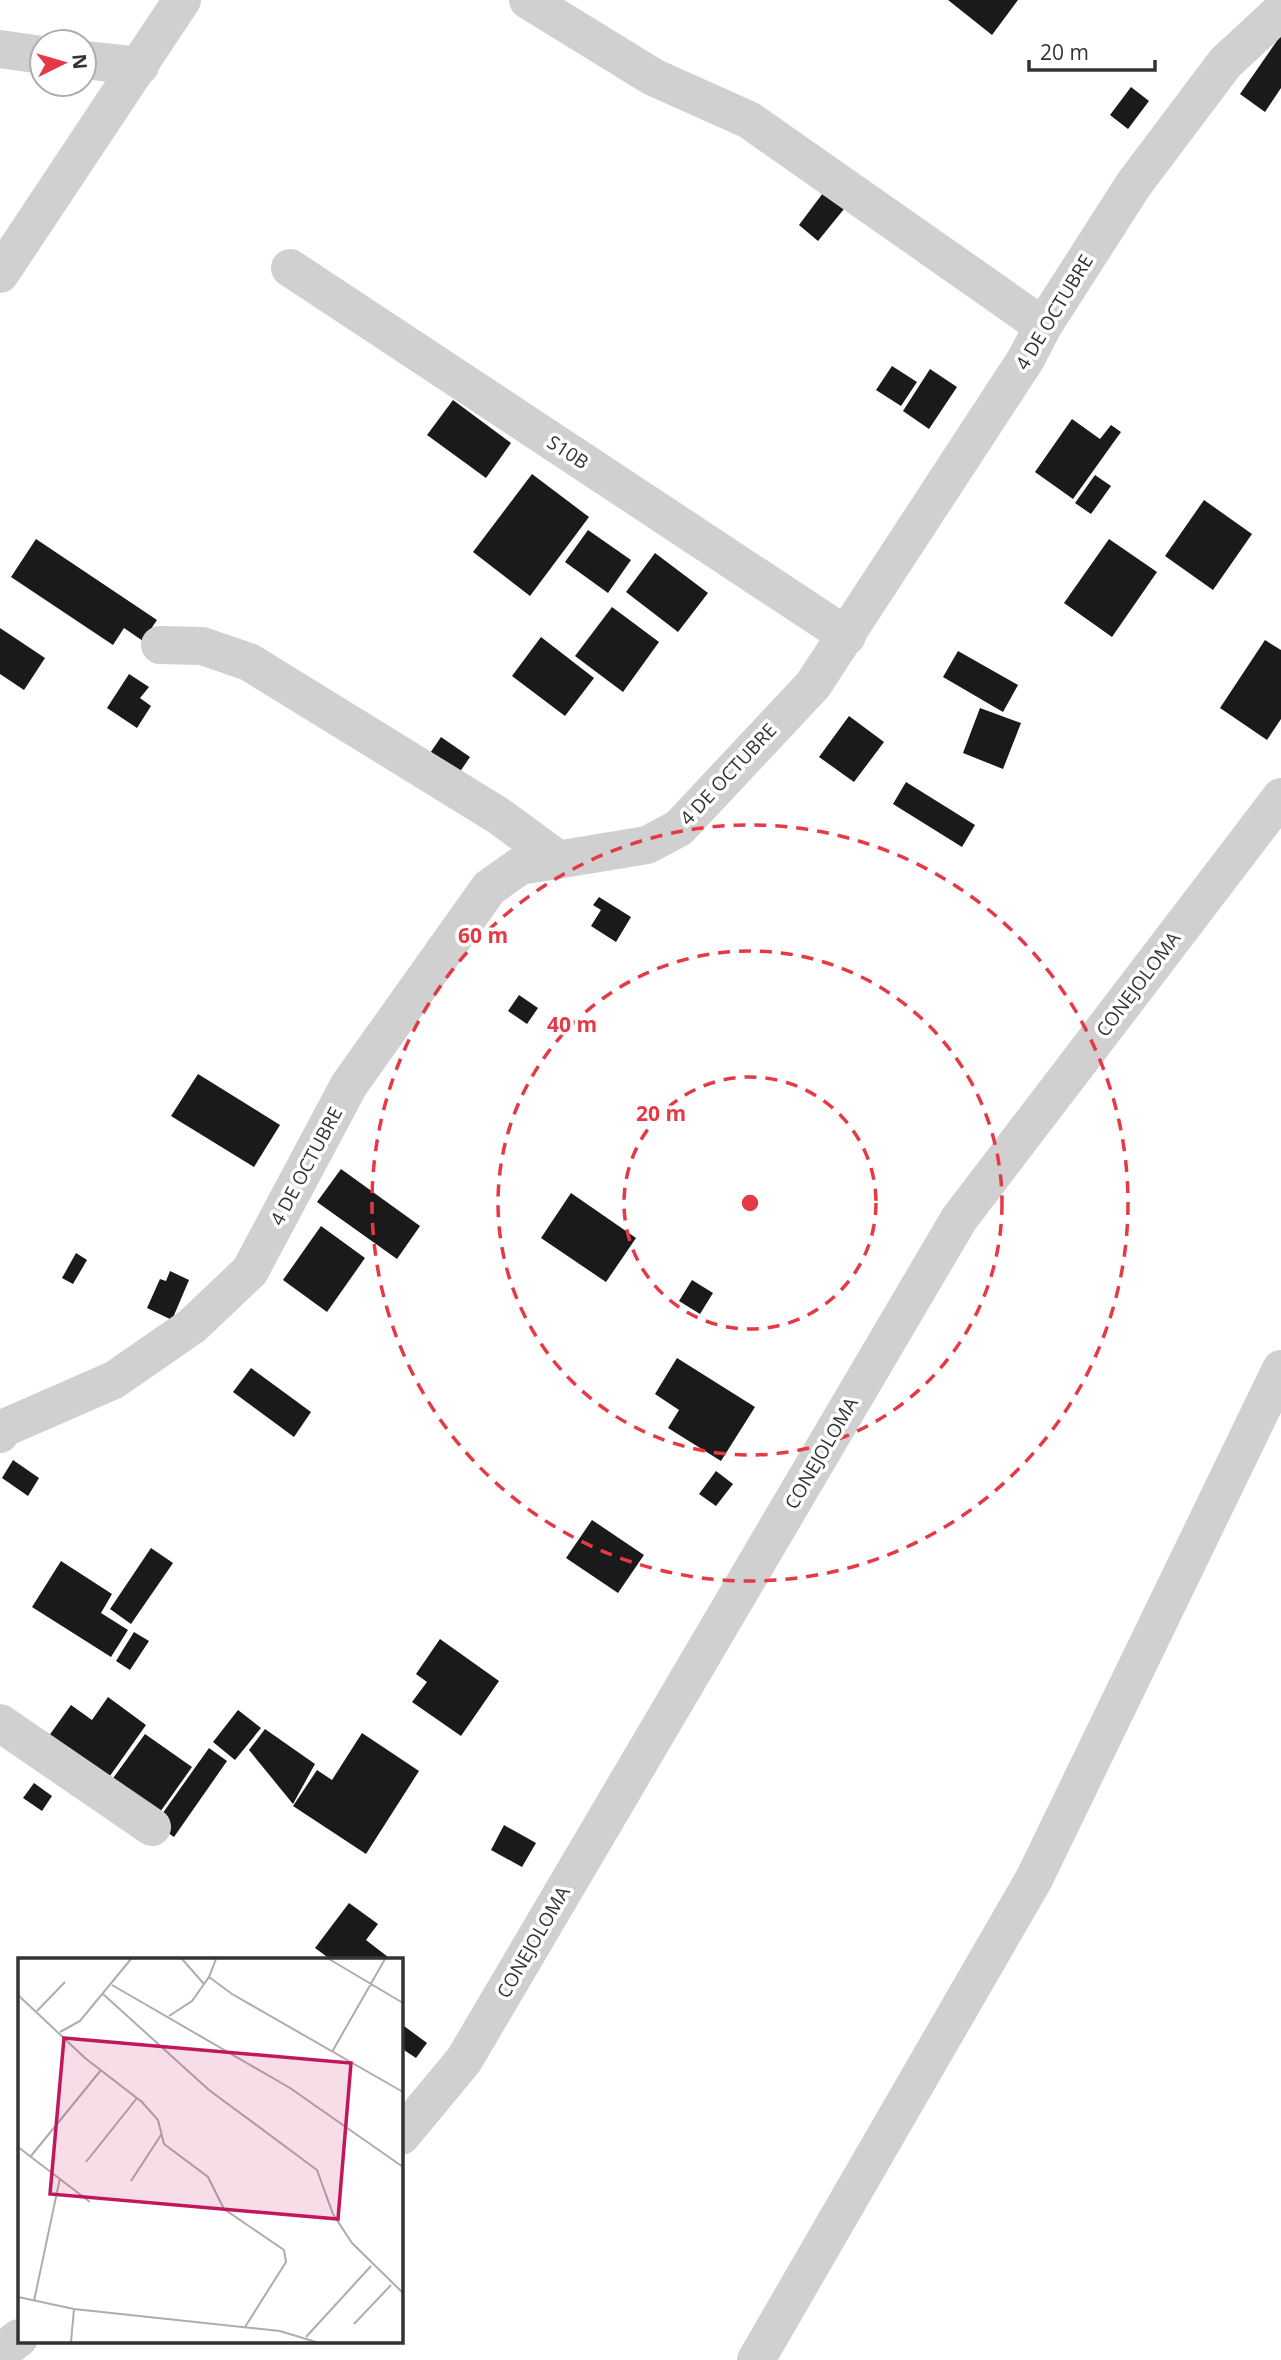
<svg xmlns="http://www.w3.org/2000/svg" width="1281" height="2360" viewBox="0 0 1281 2360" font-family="'Open Sans',sans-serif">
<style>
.building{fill:#1a1a1a}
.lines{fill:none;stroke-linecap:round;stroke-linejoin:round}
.minor{stroke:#d0d0d0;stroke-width:38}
.ring{fill:none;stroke:#e63946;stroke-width:3.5;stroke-dasharray:12 9}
.labels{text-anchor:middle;stroke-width:7;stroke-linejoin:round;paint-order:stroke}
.street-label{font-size:19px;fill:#333;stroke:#fff}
.inset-road{fill:none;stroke:#adadad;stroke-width:2}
.view{fill:#c2185b;fill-opacity:0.15;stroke:#c2185b;stroke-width:3.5}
.inset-edge{fill:none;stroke:#333;stroke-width:3.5}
.centre{fill:#e63946;stroke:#fff;stroke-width:3.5}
.ring-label{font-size:21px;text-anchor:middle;font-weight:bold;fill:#e63946;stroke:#fff;stroke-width:7;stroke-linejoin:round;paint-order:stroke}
</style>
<rect width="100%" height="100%" fill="#fff"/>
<g class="building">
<polygon points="948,0 1018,0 992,35"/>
<polygon points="1281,35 1281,88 1265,112 1240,94"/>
<polygon points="1131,87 1149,101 1128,129 1110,115"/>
<polygon points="823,193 844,209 818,241 799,225"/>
<polygon points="892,366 917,382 901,406 876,390"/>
<polygon points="930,369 957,387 929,429 903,411"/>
<polygon points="453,400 511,443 486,478 427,435"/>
<polygon points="1072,419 1100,439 1111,425 1121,432 1073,499 1035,472"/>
<polygon points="532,474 589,517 530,596 473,552"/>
<polygon points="1095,475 1111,486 1091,514 1075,503"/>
<polygon points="1204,500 1252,534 1213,590 1165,556"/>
<polygon points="588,530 631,560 608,593 565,562"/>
<polygon points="36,539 157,620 143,641 124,628 113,645 11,577"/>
<polygon points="1109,539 1157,572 1112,637 1064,603"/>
<polygon points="655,553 708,593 678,632 626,592"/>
<polygon points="612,607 659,642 623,692 575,656"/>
<polygon points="0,628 45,658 24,690 0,674"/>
<polygon points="541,637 594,678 565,716 512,676"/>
<polygon points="1265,640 1281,650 1281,719 1267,740 1220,708"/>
<polygon points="958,651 1018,685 1003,712 943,677"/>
<polygon points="129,674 149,687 140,698 151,706 137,728 107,708"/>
<polygon points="980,708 1021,723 1003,769 963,753"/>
<polygon points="849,716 884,742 854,782 819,757"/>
<polygon points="441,737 470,757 453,782 424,762"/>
<polygon points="906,782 975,825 962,847 893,804"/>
<polygon points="599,897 631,917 616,942 591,926 601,910 593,905"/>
<polygon points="519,995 538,1008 527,1024 508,1011"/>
<polygon points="198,1074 280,1125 254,1167 171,1116"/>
<polygon points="341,1169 420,1226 397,1259 317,1202"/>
<polygon points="571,1193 636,1238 606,1282 541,1238"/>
<polygon points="321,1226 365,1258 327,1312 283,1280"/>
<polygon points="76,1253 87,1260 73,1284 62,1278"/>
<polygon points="170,1271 189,1280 172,1320 147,1308 160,1279 166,1281"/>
<polygon points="692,1280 713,1293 700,1314 679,1301"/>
<polygon points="677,1358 755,1407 721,1461 668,1428 679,1410 655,1394"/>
<polygon points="251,1368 311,1412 294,1437 233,1392"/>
<polygon points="13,1460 39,1478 28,1496 2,1478"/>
<polygon points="716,1471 733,1484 716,1506 699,1494"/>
<polygon points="592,1520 644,1555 618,1593 566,1558"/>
<polygon points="151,1548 173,1563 131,1624 110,1609"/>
<polygon points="61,1561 112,1594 101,1613 128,1630 111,1657 32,1607"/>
<polygon points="134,1632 149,1641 130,1670 116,1661"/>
<polygon points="440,1639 499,1681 461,1736 412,1702 427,1682 416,1674"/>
<polygon points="108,1697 146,1725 100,1790 41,1747 71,1705 92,1720"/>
<polygon points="238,1710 261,1728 235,1760 213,1742"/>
<polygon points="265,1729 315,1764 293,1804 249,1750"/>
<polygon points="362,1733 419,1771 366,1854 293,1806 317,1770 332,1780"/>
<polygon points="145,1734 192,1767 153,1822 106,1788"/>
<polygon points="209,1748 227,1761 174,1837 155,1824"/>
<polygon points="34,1783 52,1796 42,1811 23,1798"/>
<polygon points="504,1825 536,1843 522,1867 491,1850"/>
<polygon points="349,1903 378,1924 366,1940 388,1957 386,1959 330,1959 315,1948"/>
<polygon points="404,2026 427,2043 416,2058 401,2048 401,2030"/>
</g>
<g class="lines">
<g class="minor">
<polyline points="528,0 653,77 749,120 1043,326"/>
<polyline points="0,49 42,55"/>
<polyline points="84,60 140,66"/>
<polyline points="290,268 847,636"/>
<polyline points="0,274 182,0"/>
<polyline points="160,645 202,646 249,662 499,816 559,860"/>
<polyline points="0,1434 4,1428 114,1380 192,1326 250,1271 349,1085 489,888 520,866 647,845 679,828 813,685 1026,359 1043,326 1134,184 1225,63 1281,11"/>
<polyline points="0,1723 152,1827"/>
<polyline points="401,2136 464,2060 959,1219 1281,797"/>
<polyline points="0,2353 19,2338"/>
<polyline points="756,2360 1034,1879 1281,1369"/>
</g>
</g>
<g class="ring">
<circle cx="750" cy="1203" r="126"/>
<circle cx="750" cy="1203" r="252"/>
<circle cx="750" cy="1203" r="378"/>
</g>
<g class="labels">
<g class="street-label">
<text transform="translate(1054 312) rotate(-59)" y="7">4 DE OCTUBRE</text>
<text transform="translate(568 452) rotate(33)" y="7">S10B</text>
<text transform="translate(728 774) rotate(-47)" y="7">4 DE OCTUBRE</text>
<text transform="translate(1138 984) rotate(-53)" y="7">CONEJOLOMA</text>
<text transform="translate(306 1166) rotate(-62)" y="7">4 DE OCTUBRE</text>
<text transform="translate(821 1453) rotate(-60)" y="7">CONEJOLOMA</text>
<text transform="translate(533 1942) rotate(-60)" y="7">CONEJOLOMA</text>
</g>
</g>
<g transform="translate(18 1958)">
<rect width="385" height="385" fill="#fff"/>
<path class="inset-road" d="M 164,1 L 186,26M 198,1 L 191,19 L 214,36 L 385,134M 311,1 L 385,45M 94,27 L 272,130 L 385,209M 85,36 L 191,132 L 299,212 L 315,256 L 334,285 L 385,335M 0,37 L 67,100 L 124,144 L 140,162 L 146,186 L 190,219 L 206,251 L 266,292 L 268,304 L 227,369M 19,53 L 47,24M 151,58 L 174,43 L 191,19M 42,74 L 62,63 L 113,1M 314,94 L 367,1M 0,189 L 72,244M 13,198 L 83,112M 68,204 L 119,140M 113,223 L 143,177M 0,339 L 56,351 L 262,373 L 298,384M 16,343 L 42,220M 336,366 L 373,327M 288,379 L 353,308M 53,384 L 56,351"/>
<path class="view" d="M 46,80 L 333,105 L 320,261 L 32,236 Z"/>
<rect width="385" height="385" class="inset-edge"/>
</g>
<circle cx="750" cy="1203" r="10" class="centre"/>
<g class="ring-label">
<text x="483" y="943">60 m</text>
<text x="572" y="1032">40 m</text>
<text x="661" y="1121">20 m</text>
</g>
<g transform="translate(63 63) rotate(85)"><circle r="33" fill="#ffffff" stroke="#adadad" stroke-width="2"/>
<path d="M0-5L12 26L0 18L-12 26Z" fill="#e63946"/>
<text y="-10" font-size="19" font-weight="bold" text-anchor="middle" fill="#333333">N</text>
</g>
<path d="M1029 60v10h126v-10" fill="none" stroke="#333333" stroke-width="3.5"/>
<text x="1040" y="60" font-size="21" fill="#333333" stroke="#ffffff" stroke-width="5" paint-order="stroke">20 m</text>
</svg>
